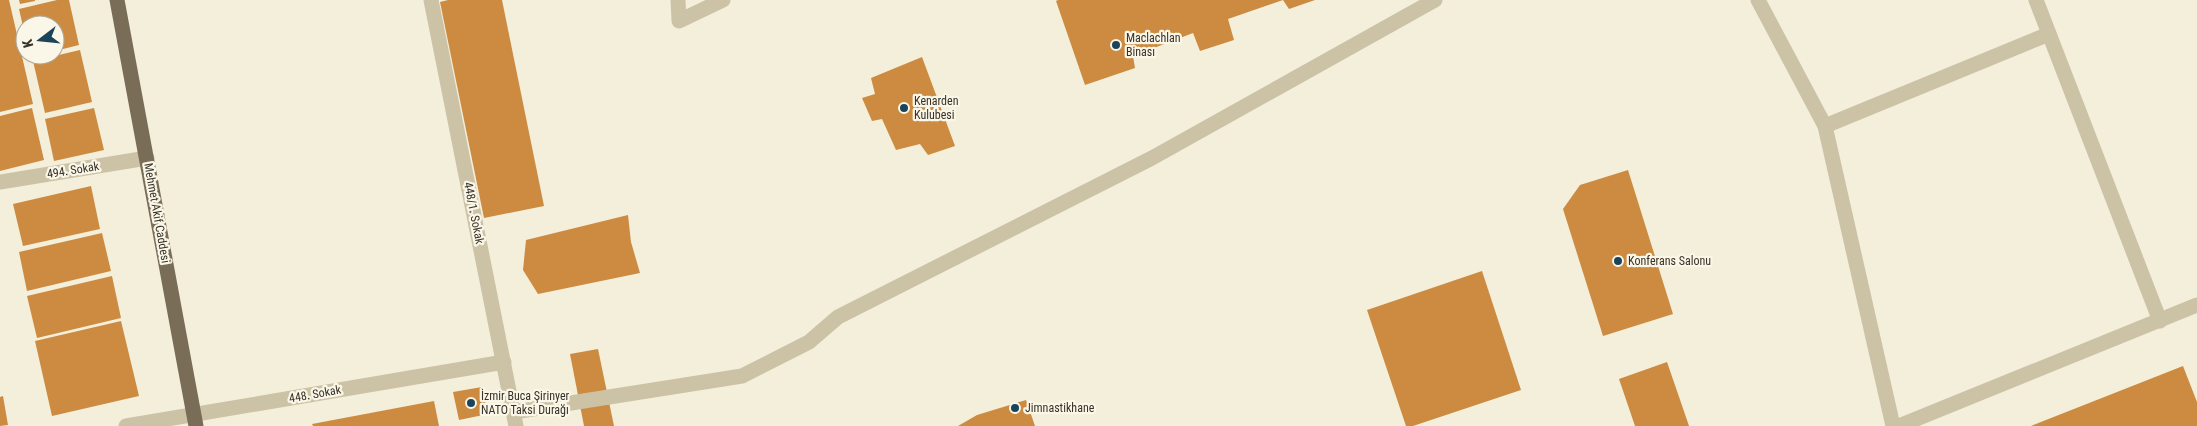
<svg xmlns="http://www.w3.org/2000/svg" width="2197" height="426" viewBox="0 0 2197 426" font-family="'Roboto Condensed',sans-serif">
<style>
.building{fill:#cc8b40}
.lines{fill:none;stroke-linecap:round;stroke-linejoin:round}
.lane{stroke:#ccc2a6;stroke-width:15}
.street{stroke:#ccc2a6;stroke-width:15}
.primary{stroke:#7a6d58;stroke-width:15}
.poi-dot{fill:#1b445b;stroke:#faf7e8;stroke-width:2}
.labels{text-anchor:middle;stroke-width:4.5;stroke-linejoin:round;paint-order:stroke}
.poi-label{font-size:12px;fill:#383127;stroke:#faf7e8;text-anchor:start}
.street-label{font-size:12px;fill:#383127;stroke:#faf7e8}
</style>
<rect width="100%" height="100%" fill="#f3efdb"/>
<g class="building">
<polygon points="0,0 9,0 33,104 0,112"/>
<polygon points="19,0 35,0 35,1 20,4"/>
<polygon points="57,0 69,0 79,45 55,51 55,25 25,25 24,31 19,9"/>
<polygon points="448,0 502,0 544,206 484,218 440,2"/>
<polygon points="1058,0 1315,0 1289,9 1283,0 1228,19 1234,40 1200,51 1193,33 1133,56 1135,68 1085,85 1056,1"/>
<polygon points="80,50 92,102 45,113 33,61"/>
<polygon points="922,57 955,146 928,155 920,144 896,150 882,119 872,121 862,98 875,94 871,78"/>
<polygon points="32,108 44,160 0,171 0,116"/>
<polygon points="94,108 104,150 54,161 45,119"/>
<polygon points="1628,170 1673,314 1603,336 1563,209 1580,185"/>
<polygon points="91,186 100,229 23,246 13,204"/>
<polygon points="628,215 631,242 640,273 538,294 523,270 526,240"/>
<polygon points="102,233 111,271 27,291 19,252"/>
<polygon points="1482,271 1521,390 1413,426 1406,426 1367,310"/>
<polygon points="112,276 121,318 37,338 27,296"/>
<polygon points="121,321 139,396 52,416 35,341"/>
<polygon points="598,349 614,426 584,426 570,354"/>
<polygon points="1667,362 1689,426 1635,426 1619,379"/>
<polygon points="2183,366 2197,402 2197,426 2031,426"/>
<polygon points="482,387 488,414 459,420 453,392"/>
<polygon points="3,396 8,425 0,426 0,397"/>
<polygon points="1026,400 1035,426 958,426 977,415"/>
<polygon points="434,401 439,426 313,426 312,424"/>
</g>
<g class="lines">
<g class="lane">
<polyline points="1758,0 1825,126 1893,426"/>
<polyline points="2036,0 2160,321"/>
<polyline points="1825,126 2049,34"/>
<polyline points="514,412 742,376 809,342 838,317 1152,158 1435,0"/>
<polyline points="1899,426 2197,305"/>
</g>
<g class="street">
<polyline points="431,0 516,426"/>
<polyline points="678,0 679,21 723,0"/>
<polyline points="0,182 147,158"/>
<polyline points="126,426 504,362"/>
</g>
<polyline class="primary" points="117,0 196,426"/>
</g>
<g class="poi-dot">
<circle cx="1116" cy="45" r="5"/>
<circle cx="904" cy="108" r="5"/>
<circle cx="1618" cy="261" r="5"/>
<circle cx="471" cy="403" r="5"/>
<circle cx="1015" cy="408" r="5"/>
</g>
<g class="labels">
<g class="poi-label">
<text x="1126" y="42">Maclachlan<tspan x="1126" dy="14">Binası</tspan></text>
<text x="914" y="105">Kenarden<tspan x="914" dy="14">Kulubesi</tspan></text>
<text x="1628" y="265">Konferans Salonu</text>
<text x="481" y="400">İzmir Buca Şirinyer<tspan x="481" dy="14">NATO Taksi Durağı</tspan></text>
<text x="1025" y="412">Jimnastikhane</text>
</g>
<g class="street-label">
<text transform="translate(73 170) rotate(-9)" y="4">494. Sokak</text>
<text transform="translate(157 213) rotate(80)" y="4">Mehmet Akif Caddesi</text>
<text transform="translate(474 213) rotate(79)" y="4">448/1. Sokak</text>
<text transform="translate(315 394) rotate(-10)" y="4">448. Sokak</text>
</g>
</g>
<g transform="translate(40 40) rotate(254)"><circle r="24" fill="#faf7e8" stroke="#aca89b"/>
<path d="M0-4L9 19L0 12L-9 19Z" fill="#1b445b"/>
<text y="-8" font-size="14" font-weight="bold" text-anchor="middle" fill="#383127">K</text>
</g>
</svg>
